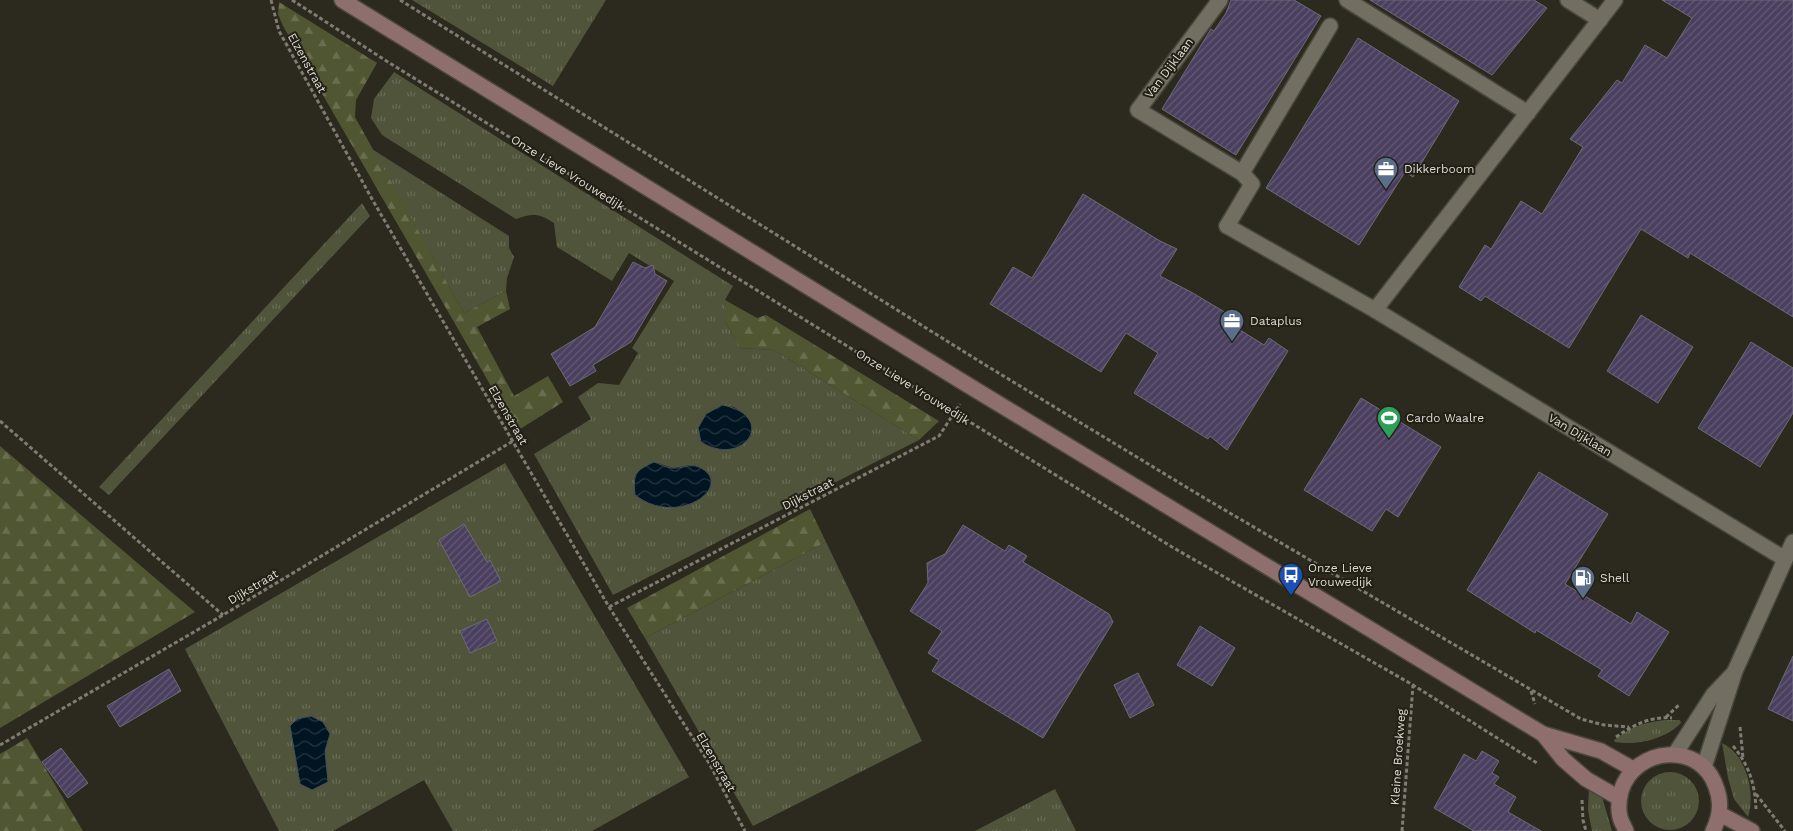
<svg xmlns="http://www.w3.org/2000/svg" width="1793" height="831" viewBox="0 0 1793 831" font-family="'Work Sans',sans-serif">
<style>
.grass{fill:url(#grass-tufts);fill-rule:evenodd}
.forest{fill:url(#forest-firs)}
.water{fill:url(#water-waves);stroke:#435058}
.building{fill:url(#building-hatch);stroke:#6e6a76}
.lines{fill:none;stroke-linecap:round;stroke-linejoin:round}
.lane-casing{stroke:#49463d;stroke-width:18}
.street-casing{stroke:#49463d;stroke-width:18}
.secondary-casing{stroke:#49463d;stroke-width:18}
.path{stroke:#7f7c73;stroke-width:3;stroke-dasharray:4 2.5;stroke-linecap:butt}
.lane{stroke:#726e62;stroke-width:15}
.street{stroke:#726e62;stroke-width:15}
.secondary{stroke:#8e6f6e;stroke-width:15}
.labels{text-anchor:middle;stroke-width:4;stroke-linejoin:round;paint-order:stroke}
.street-label{font-size:12px;fill:#dedbd5;stroke:#221f15}
.poi-label{font-size:12px;fill:#dedbd5;stroke:#221f15;text-anchor:start}
</style>
<defs>
<pattern id="grass-tufts" width="24" height="20" patternUnits="userSpaceOnUse" patternTransform="scale(1.25)"><rect width="24" height="20" fill="#50543a"/><path d="M3 7l-1-3M5 7V3M7 7l1-3M15 17l-1-3M17 17v-4M19 17l1-3" fill="none" stroke="#696c56"/></pattern>
<pattern id="forest-firs" width="22" height="20" patternUnits="userSpaceOnUse" patternTransform="scale(1.25)"><rect width="22" height="20" fill="#505632"/><path d="M5 1l3.5 6h-7zM16 11l3.5 6h-7z" fill="#696e4f"/></pattern>
<pattern id="water-waves" width="16" height="10" patternUnits="userSpaceOnUse" patternTransform="scale(1.25)"><rect width="16" height="10" fill="#001522"/><path d="M0 5q4-4 8 0t8 0" fill="none" stroke="#253641"/></pattern>
<pattern id="building-hatch" width="6" height="6" patternUnits="userSpaceOnUse" patternTransform="scale(1.25)"><rect width="6" height="6" fill="#4a3f5f"/><path d="M-1 1l2-2M0 6l6-6M5 7l2-2" fill="none" stroke="#645a75"/></pattern>
</defs>
<rect width="100%" height="100%" fill="#2c291e"/>
<g class="grass">
<polygon points="412,0 606,0 553,86"/>
<path d="M 394,72 L 733,286 L 725,300 L 725,321 L 740,348 L 774,350 L 919,440 L 613,595 L 534,454 L 591,419 L 578,397 L 598,383 L 619,385 L 638,353 L 632,348 L 674,281 L 629,253 L 612,281 L 557,247 L 554,223 C 539,213 533,213 516,219 L 382,135 L 371,118 L 374,99 ZM 722,405 L 734,407 L 746,415 L 751,436 C 734,456 723,448 701,442 L 698,428 L 706,414 ZM 658,463 L 673,468 L 690,465 L 702,498 C 681,510 664,510 642,500 Z"/>
<polygon points="372,149 509,236 509,248 514,257 507,278 506,291 464,313"/>
<polygon points="362,203 370,216 109,495 99,487"/>
<path d="M 505,463 L 689,777 L 592,831 L 453,831 L 424,780 L 333,831 L 279,831 L 185,649 ZM 311,716 L 323,722 L 330,734 L 325,751 L 328,782 L 297,719 Z"/>
<polygon points="826,542 922,741 753,826 645,638"/>
<path d="M 1665,720 L 1680,720 L 1681,723 C 1666,739 1636,746 1615,742 L 1614,740 C 1633,726 1641,723 1665,720 Z"/>
<path d="M 1722,743 C 1746,754 1756,793 1748,817 L 1734,799 L 1728,778 Z"/>
<circle cx="1670" cy="801" r="29"/>
<polygon points="1589,786 1601,793 1612,831 1592,831 1588,810"/>
<polygon points="1055,789 1076,831 975,831"/>
</g>
<g class="forest">
<polygon points="279,2 377,63 356,100 355,117 464,313 506,291 510,309 477,327 514,396 548,376 563,402 517,431 283,26 278,14"/>
<polygon points="725,300 757,318 766,315 939,421 919,440 774,350 740,348 725,321"/>
<polygon points="0,446 195,612 0,728"/>
<polygon points="810,509 826,542 645,638 627,608"/>
<polygon points="27,738 83,831 0,831 0,754"/>
</g>
<g class="water">
<path d="M 722,405 C 779,416 744,469 701,442 L 698,428 L 706,414 Z"/>
<path d="M 654,462 C 660,464 667,468 673,468 C 683,469 689,463 699,467 C 737,485 678,529 635,495 C 633,473 635,471 654,462 Z"/>
<polygon points="311,716 323,722 330,734 325,751 328,782 312,790 300,784 290,726 297,719"/>
</g>
<g class="building">
<polygon points="1231,0 1294,0 1321,16 1236,155 1162,109 1211,29 1214,31 1226,13"/>
<polygon points="1370,0 1534,0 1547,8 1492,75"/>
<polygon points="1662,0 1793,0 1793,317 1690,253 1688,258 1641,229 1569,348 1485,296 1481,301 1459,287 1485,245 1491,249 1521,201 1542,214 1583,147 1570,139 1617,80 1622,83 1645,45 1667,58 1692,18"/>
<polygon points="1358,38 1459,101 1413,177 1405,172 1359,245 1266,188"/>
<polygon points="1083,194 1160,241 1177,249 1160,276 1191,292 1233,317 1229,323 1264,345 1269,338 1288,351 1227,450 1210,436 1208,439 1134,393 1158,353 1126,333 1101,372 990,304 1013,267 1032,278"/>
<polygon points="633,262 645,268 653,265 655,274 667,281 631,342 593,365 596,371 570,386 551,354 595,327"/>
<polygon points="1641,315 1693,347 1658,403 1607,371"/>
<polygon points="1751,342 1793,368 1793,413 1760,467 1698,428"/>
<polygon points="1361,398 1441,447 1398,517 1386,509 1372,531 1304,490"/>
<polygon points="1539,472 1608,514 1565,584 1631,624 1637,612 1669,632 1629,696 1598,676 1602,670 1536,630 1535,633 1467,590"/>
<polygon points="464,524 487,562 490,560 501,581 470,597 439,540"/>
<polygon points="963,525 1005,551 1009,545 1027,556 1023,562 1109,614 1113,622 1043,738 932,671 939,660 928,653 942,631 910,611 928,583 927,563 945,554"/>
<polygon points="487,619 497,641 470,653 460,631"/>
<polygon points="1200,626 1235,648 1212,686 1177,665"/>
<polygon points="1793,656 1793,721 1768,709"/>
<polygon points="169,669 181,691 120,727 107,706"/>
<polygon points="1138,673 1154,705 1130,718 1114,685"/>
<polygon points="61,748 88,783 68,798 42,762"/>
<polygon points="1482,751 1499,761 1492,773 1499,777 1494,784 1516,797 1508,812 1541,831 1474,831 1434,808 1464,754 1476,761"/>
</g>
<g class="lines">
<defs>
<g id="lane">
<polyline points="1220,0 1138,110 1242,173 1252,184 1227,226"/>
<polyline points="1347,0 1528,113"/>
<polyline points="1568,0 1600,20"/>
<polyline points="1242,173 1330,26"/>
</g>
<g id="street">
<polyline points="1227,226 1375,310 1785,559"/>
<polyline points="1375,310 1615,0"/>
<polyline points="1675,754 1713,695 1733,674"/>
<polyline points="1704,767 1735,671 1793,542"/>
</g>
<g id="secondary">
<polyline points="342,0 971,387 1543,734 1601,751 1633,769"/>
<polyline points="1543,734 1563,759 1586,779 1619,798"/>
<polyline points="1720,814 1752,831"/>
<path d="M 1626,831 C 1624,826 1621,822 1620,817 C 1618,809 1619,799 1621,791 C 1635,746 1701,741 1716,787 C 1722,802 1720,817 1713,831"/>
</g>
</defs>
<use href="#lane" class="lane-casing"/>
<use href="#street" class="street-casing"/>
<use href="#secondary" class="secondary-casing"/>
<g class="path">
<polyline points="271,0 279,31 372,199 609,607 709,763 745,831"/>
<polyline points="292,0 388,62 1172,547 1413,685 1537,763"/>
<polyline points="400,0 987,366 1206,499 1581,719 1604,725 1629,727"/>
<polyline points="0,421 223,615"/>
<polyline points="609,607 939,436 960,404"/>
<polyline points="1531,691 1535,704"/>
<polyline points="1666,717 1680,704"/>
<polyline points="1740,727 1743,758"/>
<path d="M 1616,737 C 1633,725 1651,716 1672,718"/>
<polyline points="0,745 223,615 513,441"/>
<path d="M 1733,746 C 1749,765 1755,784 1756,809"/>
<polyline points="1756,794 1785,831"/>
<polyline points="1582,800 1583,820 1586,831"/>
<polyline points="1402,831 1413,685"/>
</g>
<use href="#lane" class="lane"/>
<use href="#street" class="street"/>
<use href="#secondary" class="secondary"/>
</g>
<defs>
<symbol id="office-pin" viewBox="-11 -11 22 30"><path d="M0 17L-7.5 6A9.5 9.5 0 1 1 7.5 6Z" fill="#5c6f8a" stroke="#221f15"/><path d="M-6-3h4V-5.5h4V-3h4V5H-6ZM-1-4.5V-3h2v-1.5ZM-6 0V1H6V0Z" fill="#fff"/></symbol>
<symbol id="stadium-pin" viewBox="-11 -11 22 30"><path d="M0 17L-7.5 6A9.5 9.5 0 1 1 7.5 6Z" fill="#2e9e5b" stroke="#221f15"/><path d="M0-5a6.5 5 0 1 0 0 10a6.5 5 0 1 0 0-10ZM-3.5-1.8h7v3.6h-7Z" fill="#fff"/></symbol>
<symbol id="bus-pin" viewBox="-11 -11 22 30"><path d="M0 17L-7.5 6A9.5 9.5 0 1 1 7.5 6Z" fill="#1a4fb4" stroke="#221f15"/><path d="M-5-6H5V4H4V6H2V4H-2V6H-4V4H-5ZM-3.5-4V0h7V-4ZM-3.5 1.2v1.5H-2V1.2ZM2 1.2v1.5H3.5V1.2Z" fill="#fff"/></symbol>
<symbol id="fuel-pin" viewBox="-11 -11 22 30"><path d="M0 17L-7.5 6A9.5 9.5 0 1 1 7.5 6Z" fill="#5c6f8a" stroke="#221f15"/><path d="M-5.5-6h7V0h2V4h1.3V-2.5L3-4.5l.8-.8L6-3V5H2.5V1h-1V6h-7ZM-4.2-4.7v3.2H.2V-4.7Z" fill="#fff"/></symbol>
</defs>
<g fill-rule="evenodd">
<use href="#office-pin" x="1372" y="155" width="28" height="38"/>
<use href="#office-pin" x="1218" y="307" width="28" height="38"/>
<use href="#stadium-pin" x="1375" y="404" width="28" height="38"/>
<use href="#bus-pin" x="1277" y="561" width="28" height="38"/>
<use href="#fuel-pin" x="1569" y="564" width="28" height="38"/>
</g>
<g class="labels">
<g class="street-label">
<text transform="translate(307 63) rotate(61)" y="4">Elzenstraat</text>
<text transform="translate(1169 68) rotate(-53)" y="4">Van Dijklaan</text>
<text transform="translate(568 173) rotate(32)" y="4">Onze Lieve Vrouwedijk</text>
<text transform="translate(913 387) rotate(32)" y="4">Onze Lieve Vrouwedijk</text>
<text transform="translate(508 415) rotate(60)" y="4">Elzenstraat</text>
<text transform="translate(1580 435) rotate(31)" y="4">Van Dijklaan</text>
<text transform="translate(808 494) rotate(-27)" y="4">Dijkstraat</text>
<text transform="translate(253 587) rotate(-31)" y="4">Dijkstraat</text>
<text transform="translate(1398 757) rotate(-86)" y="4">Kleine Broekweg</text>
<text transform="translate(716 762) rotate(60)" y="4">Elzenstraat</text>
</g>
<g class="poi-label">
<text x="1404" y="173">Dikkerboom</text>
<text x="1250" y="325">Dataplus</text>
<text x="1406" y="422">Cardo Waalre</text>
<text x="1308" y="572">Onze Lieve<tspan x="1308" dy="14">Vrouwedijk</tspan></text>
<text x="1600" y="582">Shell</text>
</g>
</g>
</svg>
